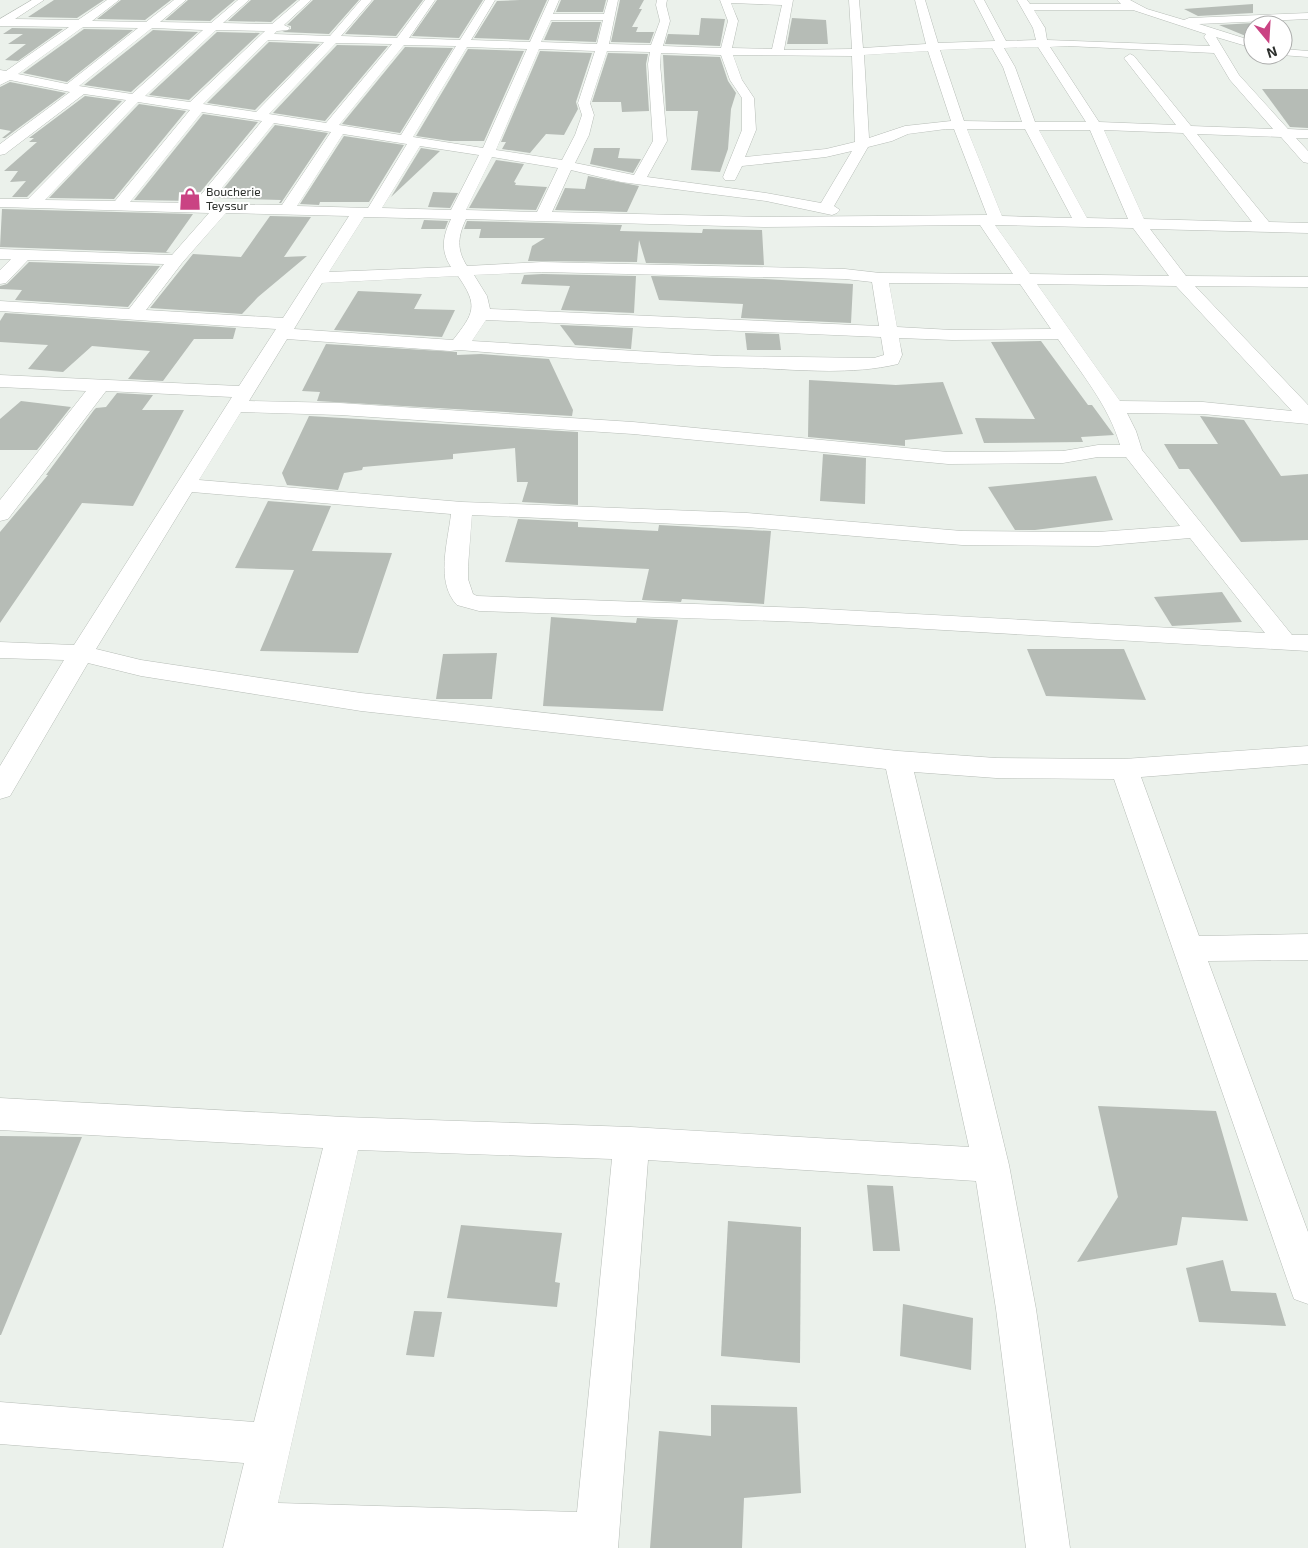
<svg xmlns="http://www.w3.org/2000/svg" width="1308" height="1548" viewBox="0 0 1308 1548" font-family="'Exo 2',sans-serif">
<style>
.building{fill:#b6bcb6}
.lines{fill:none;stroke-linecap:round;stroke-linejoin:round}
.street-casing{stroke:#b7bdb7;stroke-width:1}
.street{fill:#fff;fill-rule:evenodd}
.labels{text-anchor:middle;stroke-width:4;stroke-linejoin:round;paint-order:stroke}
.far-poi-label{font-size:12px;fill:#2c2f2c;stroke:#fff;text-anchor:start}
</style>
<rect width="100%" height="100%" fill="#ebf1eb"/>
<g class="building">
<polygon points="54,0 104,0 77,18 28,17"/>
<polygon points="121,0 171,0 145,20 97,19"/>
<polygon points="188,0 235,0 210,21 165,20"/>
<polygon points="251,0 297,0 271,22 228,21"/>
<polygon points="313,0 359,0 329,34 282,32 291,29 291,26 287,25"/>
<polygon points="374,0 423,0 396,36 345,34"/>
<polygon points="437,0 483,0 459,38 412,36"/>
<polygon points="520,0 547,0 529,40 474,38 497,1"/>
<polygon points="561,0 606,0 603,12 556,12"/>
<polygon points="620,0 644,0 639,9 642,9 632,27 638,27 636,32 654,32 650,43 611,42"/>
<polygon points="1253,4 1253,13 1198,16 1184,9"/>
<polygon points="701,18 725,19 720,46 665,44 668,34 699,35"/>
<polygon points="792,18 826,20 828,44 787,44"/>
<polygon points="552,22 601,22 596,42 544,40"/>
<polygon points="1253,23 1253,39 1219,25"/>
<polygon points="12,28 63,29 18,61 5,60 26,44 8,44 23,34 3,34"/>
<polygon points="84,29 133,30 67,82 23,73"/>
<polygon points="153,30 198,32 131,92 84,85"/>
<polygon points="217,32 260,33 189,100 149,95"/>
<polygon points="269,42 320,44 255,110 207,103"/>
<polygon points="337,45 388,46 325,121 273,113"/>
<polygon points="405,47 453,48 400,133 342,124"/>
<polygon points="468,49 524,51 484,141 450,141 416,136"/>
<polygon points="540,51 592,53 576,102 578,109 564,135 546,134 530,153 502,149 506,142 501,142"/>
<polygon points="608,53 648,54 646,64 649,111 622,112 621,102 592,102"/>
<polygon points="663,55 720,57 728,81 736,93 731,109 728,149 720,172 691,170 698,111 666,111"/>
<polygon points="10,82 66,93 5,138 2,138 11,131 0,129 0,87"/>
<polygon points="1262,89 1308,89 1308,128 1290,127"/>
<polygon points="85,96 122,101 27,197 12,197 26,181 10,182 18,171 4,171 37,142 29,142 34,138 29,138"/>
<polygon points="139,104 186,111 114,199 49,198"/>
<polygon points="203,114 258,122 193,201 134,200"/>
<polygon points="275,125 328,133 281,203 279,203 281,200 216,198"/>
<polygon points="344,136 404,145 369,202 320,202 319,205 300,204"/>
<polygon points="421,148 440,151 391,197"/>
<polygon points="594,148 620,148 618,158 641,159 633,173 590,164"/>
<polygon points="496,160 524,164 514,182 516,183 515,185 547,187 536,210 469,208"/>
<polygon points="588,176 639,186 627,212 555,210 565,188 585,189"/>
<polygon points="433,192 458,193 450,208 428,207"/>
<polygon points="2,209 193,214 166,252 171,253 0,247"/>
<polygon points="270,216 311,217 284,257 307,256 258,297 242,314 150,308 193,254 241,257"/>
<polygon points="424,220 448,221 445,229 421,229"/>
<polygon points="467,221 622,225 620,231 702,233 703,229 762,230 764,265 646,263 639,240 637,262 528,261 532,246 545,238 479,238 481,229 464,229"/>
<polygon points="29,262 160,266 128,307 15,300 22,290 0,289 0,286 7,284"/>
<polygon points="542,274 636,276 634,313 561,310 570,286 521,284 524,275"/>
<polygon points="651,276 764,279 853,284 851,323 741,318 743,304 659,300"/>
<polygon points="358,291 422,294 414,309 455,310 442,337 334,330"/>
<polygon points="5,313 236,328 233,339 194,339 163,381 128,379 150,351 92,346 63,372 28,369 48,345 0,342 0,321"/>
<polygon points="560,325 633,328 631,349 575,345"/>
<polygon points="745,333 779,334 781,350 747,350"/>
<polygon points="1041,341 1088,405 1092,405 1114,435 1081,437 1083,442 984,443 975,418 1035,419 991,342"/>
<polygon points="326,344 457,352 457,355 481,354 549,359 573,410 572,416 317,401 320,392 302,391"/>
<polygon points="809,380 896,385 943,382 963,434 905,440 905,446 808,437"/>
<polygon points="117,393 153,395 142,410 184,410 133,506 82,503 0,623 0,532 48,475 46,475 94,410 96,408 106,407"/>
<polygon points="21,401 71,407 37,450 0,450 0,419"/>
<polygon points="309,416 578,432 578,505 522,502 528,482 517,482 515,448 453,454 453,459 363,467 362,470 344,473 338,490 287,485 282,473"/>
<polygon points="1200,416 1244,420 1281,476 1308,474 1308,540 1241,542 1189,469 1179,469 1164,444 1218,444"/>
<polygon points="823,454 866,458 865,504 820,501"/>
<polygon points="1096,476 1113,520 1035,530 1015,530 988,487"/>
<polygon points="268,501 331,506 312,551 392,553 358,653 260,651 294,570 235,568"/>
<polygon points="518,519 578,522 578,527 658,531 659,525 771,531 764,604 682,599 681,602 642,600 649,569 505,562"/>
<polygon points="1222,592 1242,622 1172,626 1154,597"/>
<polygon points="551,617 636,623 637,618 678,620 663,711 543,706"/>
<polygon points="1027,649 1124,649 1146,700 1046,696"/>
<polygon points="497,653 492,699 436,699 443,654"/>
<polygon points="1098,1106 1216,1111 1248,1221 1182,1217 1177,1245 1077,1262 1118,1197"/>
<polygon points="0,1136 82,1137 1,1335 0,1335"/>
<polygon points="867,1185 893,1186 900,1251 873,1251"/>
<polygon points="728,1221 801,1227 800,1363 721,1356"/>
<polygon points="461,1225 562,1233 555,1282 560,1283 557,1307 447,1298"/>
<polygon points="1223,1260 1231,1291 1276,1293 1286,1326 1199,1322 1186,1268"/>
<polygon points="903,1304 973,1318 971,1370 900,1356"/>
<polygon points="414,1311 442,1312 434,1357 406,1355"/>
<polygon points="711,1405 797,1407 801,1493 744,1498 742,1548 650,1548 659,1431 711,1436"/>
</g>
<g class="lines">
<defs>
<g id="street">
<path d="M 32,0 L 44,0 L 15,19 L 78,20 L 107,0 L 119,0 L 92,21 L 146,22 L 174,0 L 186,0 L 160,22 L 211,23 L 238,0 L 249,0 L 223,23 L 272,24 L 300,0 L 311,0 L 284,25 L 290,28 L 288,30 L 277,31 L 274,34 L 330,36 L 361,0 L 372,0 L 341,36 L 397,38 L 425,0 L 435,0 L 409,38 L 460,40 L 485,0 L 495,0 L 471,40 L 530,42 L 549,0 L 559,0 L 553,14 L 604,14 L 608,0 L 618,0 L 609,44 L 651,45 L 660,21 L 656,5 L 657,0 L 667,0 L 666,5 L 670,21 L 663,46 L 721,48 L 728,21 L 720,0 L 793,0 L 784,50 L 852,49 L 849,0 L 859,0 L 863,48 L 926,44 L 915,0 L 925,0 L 938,43 L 995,41 L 974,0 L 984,0 L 1006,41 L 1036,40 L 1033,28 L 1017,0 L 1027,0 L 1030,4 L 1121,4 L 1117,0 L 1130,0 L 1147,9 L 1184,20 L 1189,18 L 1308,13 L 1308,19 L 1199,24 L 1253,41 L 1253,48 L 1216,37 L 1239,75 L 1288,129 L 1308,130 L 1308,138 L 1296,138 L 1308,151 L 1308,163 L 1303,162 L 1281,137 L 1197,134 L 1269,222 L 1308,223 L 1308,233 L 1150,229 L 1186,276 L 1308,277 L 1308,287 L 1195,286 L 1308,405 L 1308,424 L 1203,414 L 1127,413 L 1136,431 L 1142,450 L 1292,635 L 1308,635 L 1308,651 L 804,622 L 479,611 L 457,605 C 435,582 448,542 451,514 L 192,492 L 96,649 L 141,660 L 361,693 L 898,751 L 996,758 L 1124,759 L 1308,746 L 1308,764 L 1141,777 L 1199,936 L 1308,934 L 1308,960 L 1208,961 L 1308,1232 L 1308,1304 L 1294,1299 L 1289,1285 L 1114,779 L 996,778 L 914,772 L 1009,1165 L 1036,1309 L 1070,1548 L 1026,1548 L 996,1309 L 976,1181 L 648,1160 L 618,1548 L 223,1548 L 244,1463 L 0,1444 L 0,1402 L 254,1422 L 323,1148 L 0,1130 L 0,1098 L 344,1117 L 631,1127 L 969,1147 L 886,769 L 361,711 L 141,676 L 88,663 L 10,796 L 0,799 L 0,766 L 64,660 L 0,658 L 0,642 L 74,645 L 232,397 L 106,391 L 8,519 L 0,521 L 0,500 L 86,391 L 0,387 L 0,375 L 239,386 L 276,329 L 0,311 L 0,301 L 129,309 L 164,264 L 28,260 L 6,283 L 0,284 L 0,270 L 11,259 L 0,259 L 0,249 L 172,255 L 209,213 L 0,207 L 0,199 L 28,199 L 126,100 L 84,94 L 5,154 L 0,155 L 0,144 L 70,92 L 10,80 L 0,85 L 0,70 L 6,71 L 69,27 L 0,26 L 0,19 ZM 731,3 L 782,5 L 772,49 L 732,48 L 738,21 ZM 1034,10 L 1133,10 L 1206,34 L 1204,37 L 1210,46 L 1047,40 L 1045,28 ZM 551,20 L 603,20 L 597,44 L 541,42 ZM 83,27 L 138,28 L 67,84 L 18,74 ZM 152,28 L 203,30 L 132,94 L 79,86 ZM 216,30 L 265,31 L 190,102 L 145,96 ZM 268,40 L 324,42 L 256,112 L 203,104 ZM 336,43 L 392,44 L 326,123 L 269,114 ZM 404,45 L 456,46 L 401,135 L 339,125 ZM 1068,46 L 1214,53 L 1230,80 L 1273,129 L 1191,126 L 1134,56 L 1130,54 L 1124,58 L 1176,125 L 1099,122 L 1050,47 ZM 467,47 L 527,49 L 483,148 L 413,137 ZM 1038,47 L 1086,122 L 1035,122 L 1015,67 L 1004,48 ZM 992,48 L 1003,67 L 1022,122 L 964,121 L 940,50 ZM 539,49 L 595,51 L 578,103 L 582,115 L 575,135 L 562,160 L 496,150 ZM 607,51 L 650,52 L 648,64 L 653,141 L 634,175 L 575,163 L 589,135 L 594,115 L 590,103 ZM 928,51 L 951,121 L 905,126 L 869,138 L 864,55 ZM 661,53 L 721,55 L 730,80 L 742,98 L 742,130 L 723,177 L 725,180 L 735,180 L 742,166 L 826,157 L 852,151 L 821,203 L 766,193 L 647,177 L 667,141 L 660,64 ZM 733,55 L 852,56 L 855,142 L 826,149 L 745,157 L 756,130 L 754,98 L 742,80 ZM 138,102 L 190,110 L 115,201 L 45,200 ZM 202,112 L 262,121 L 194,203 L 130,202 ZM 274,123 L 331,132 L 282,205 L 209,204 ZM 946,129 L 954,129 L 987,215 L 764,217 L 552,212 L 571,170 L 621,182 L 766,201 L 832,215 L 837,213 L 840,210 L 834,206 L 868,147 L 892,141 L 908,134 ZM 967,129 L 1025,129 L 1072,218 L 1002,216 ZM 1039,130 L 1090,130 L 1128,219 L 1087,218 ZM 1104,130 L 1183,133 L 1252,222 L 1144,219 ZM 343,134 L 407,144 L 368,208 L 297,206 ZM 420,146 L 479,155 L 451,210 L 382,208 ZM 492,157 L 558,168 L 537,212 L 466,210 ZM 226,213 L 349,216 L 283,318 L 146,310 L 182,263 ZM 364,217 L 451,219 C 443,236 440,250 451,267 L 329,272 ZM 466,219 L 764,227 L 980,225 L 1013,274 L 880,273 L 845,269 L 542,262 L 467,266 C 456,249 458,236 466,219 ZM 995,225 L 1133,228 L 1169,276 L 1030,274 ZM 542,272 L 845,279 L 872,282 L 879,326 L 490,309 L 487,296 L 474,275 ZM 458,276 C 479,306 474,313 453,340 L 294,329 L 322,283 ZM 889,283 L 1020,284 L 1051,329 L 952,330 L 897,327 ZM 1037,284 L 1176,286 L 1292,411 L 1203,402 L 1120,401 ZM 486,320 L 881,337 L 884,355 L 874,358 L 718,356 L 472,341 ZM 899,338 L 952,340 L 1058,339 C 1081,373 1109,406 1120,445 L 1098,445 L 1063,451 L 948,452 L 633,422 L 340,403 L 249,401 L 287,339 L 450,351 L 459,350 C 557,358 656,365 754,368 C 801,370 852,375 898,364 L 902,355 ZM 241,412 L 340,415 L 633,434 L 948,464 L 1063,463 L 1098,457 L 1126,457 L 1180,526 L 1098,532 L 962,531 L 747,513 L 462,502 L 199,480 ZM 472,515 L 747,527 L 962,545 L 1098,546 L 1190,538 L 1265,633 L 804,608 L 477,596 L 473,594 L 468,579 L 468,567 ZM 358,1150 L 612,1159 L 577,1512 L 278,1503 Z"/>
<polygon points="1283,49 1308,51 1308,57 1281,55 1283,55"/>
</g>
</defs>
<use href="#street" class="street-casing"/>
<use href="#street" class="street"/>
</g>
<defs>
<symbol id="shop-bare" viewBox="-9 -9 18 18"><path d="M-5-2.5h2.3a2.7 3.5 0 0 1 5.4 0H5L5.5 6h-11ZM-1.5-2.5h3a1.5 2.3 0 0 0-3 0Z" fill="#ca4383" stroke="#fff" stroke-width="2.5" paint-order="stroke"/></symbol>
</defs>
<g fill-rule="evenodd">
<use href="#shop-bare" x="174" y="183" width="32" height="32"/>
</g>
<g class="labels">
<g class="far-poi-label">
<text x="206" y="196">Boucherie<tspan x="206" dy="14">Teyssur</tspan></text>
</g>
</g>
<g transform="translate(1268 40) rotate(162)"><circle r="24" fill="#ffffff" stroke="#abacab"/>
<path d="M0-4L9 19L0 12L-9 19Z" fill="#ca4383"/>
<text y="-8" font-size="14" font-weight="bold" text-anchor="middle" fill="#2c2f2c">N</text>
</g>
</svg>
